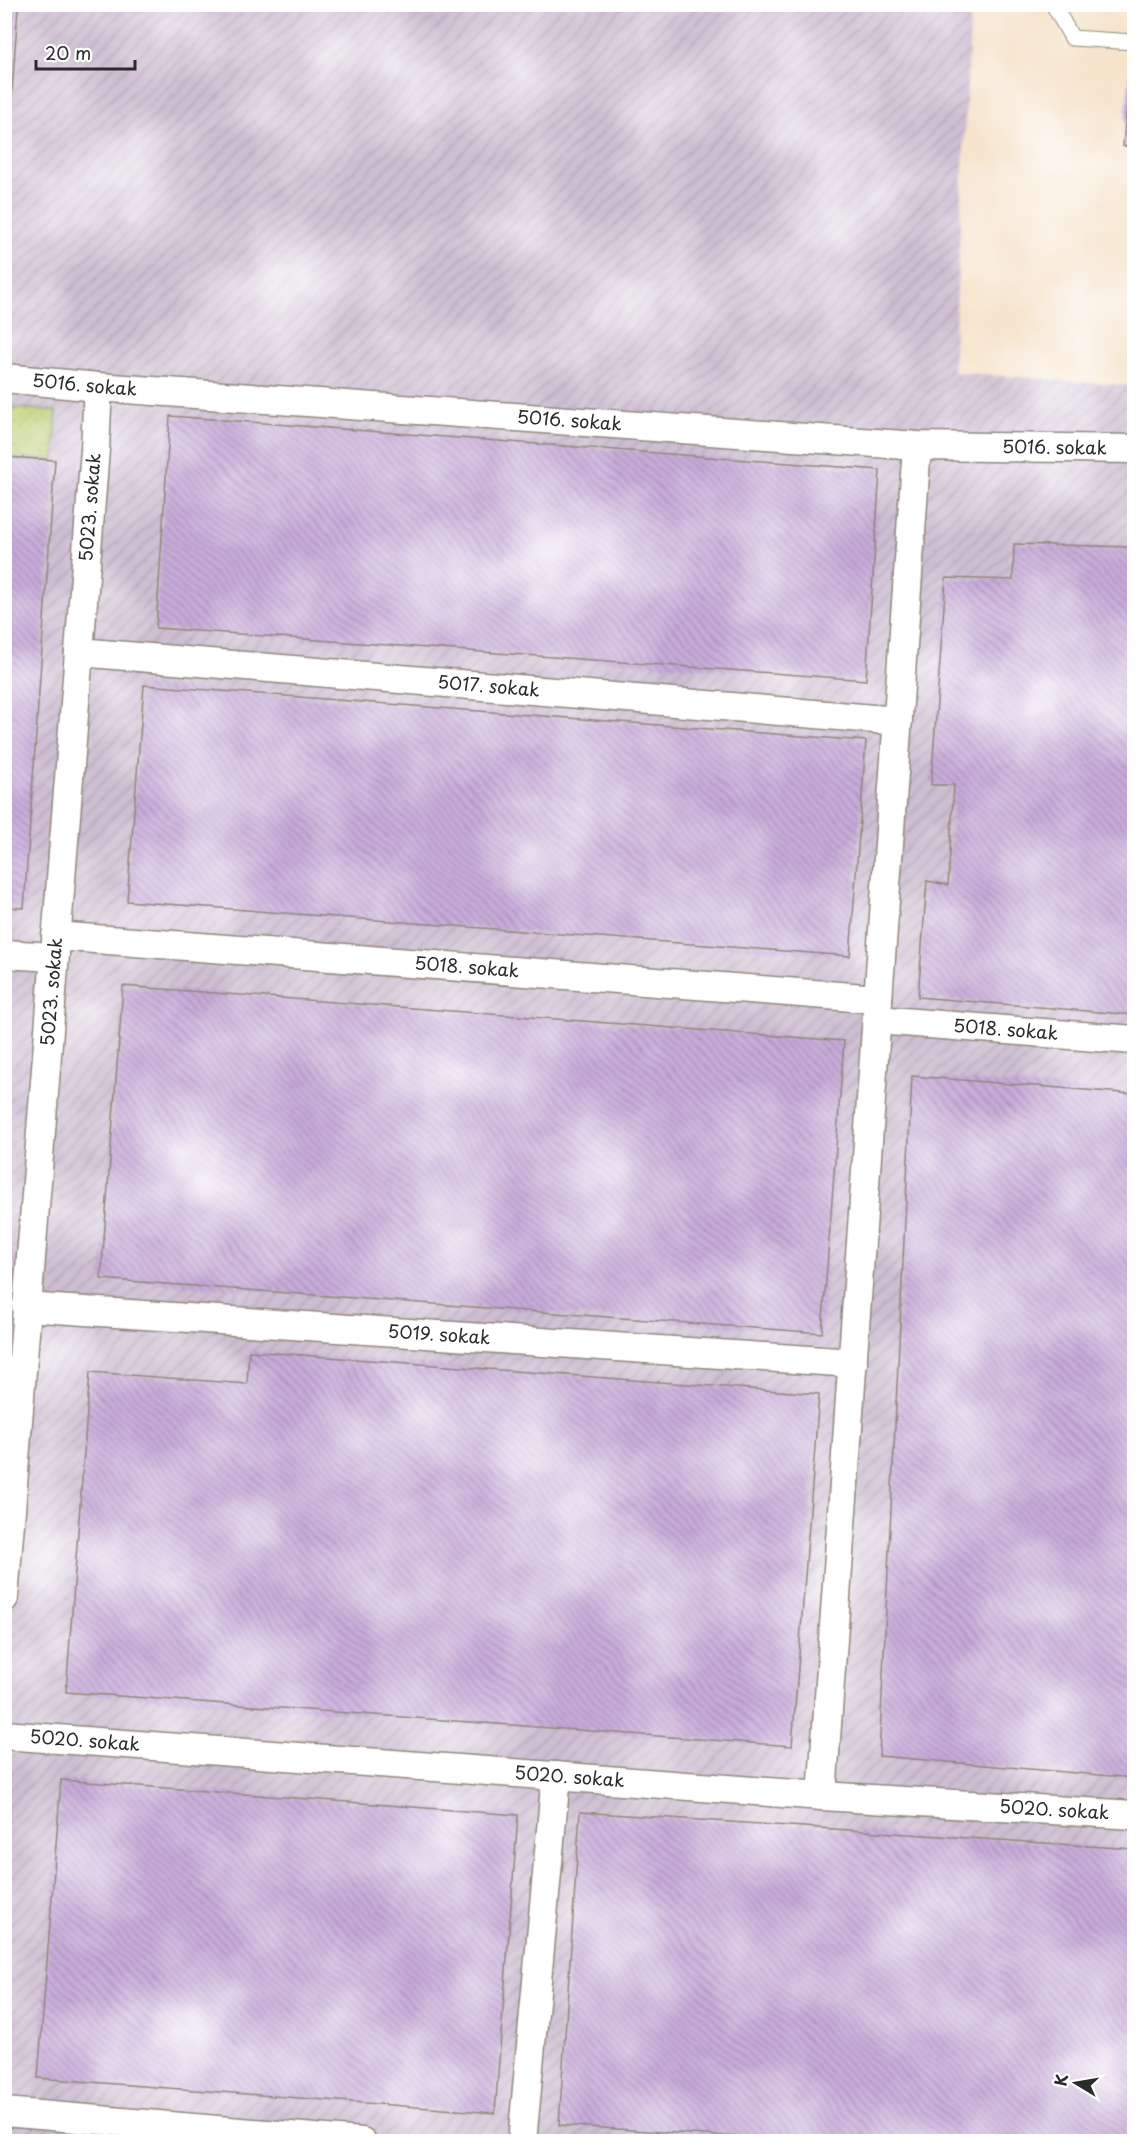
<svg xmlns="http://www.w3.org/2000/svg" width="1139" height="2146" viewBox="0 0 1139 2146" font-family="'Playpen Sans',sans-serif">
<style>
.industrial{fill:url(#industrial-furrows)}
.grass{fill:url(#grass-dots);stroke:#747c4e;stroke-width:1.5}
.building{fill:url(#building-back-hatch)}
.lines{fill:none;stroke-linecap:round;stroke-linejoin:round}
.lane-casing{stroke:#90887c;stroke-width:17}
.street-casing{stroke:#90887c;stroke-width:31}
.lane{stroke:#fff;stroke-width:15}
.street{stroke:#fff;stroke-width:28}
.labels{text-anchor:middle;stroke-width:4.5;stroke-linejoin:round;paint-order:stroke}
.street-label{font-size:18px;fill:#2b2b2b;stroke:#fff}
</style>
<defs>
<pattern id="industrial-furrows" width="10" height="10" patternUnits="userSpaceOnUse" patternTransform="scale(1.5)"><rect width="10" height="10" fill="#cebed1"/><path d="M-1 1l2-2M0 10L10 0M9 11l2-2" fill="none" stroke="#b1a3b4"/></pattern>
<pattern id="grass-dots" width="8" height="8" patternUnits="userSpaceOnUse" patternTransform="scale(1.5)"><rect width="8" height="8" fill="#bcce71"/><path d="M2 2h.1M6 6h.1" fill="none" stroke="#a2b162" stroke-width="1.8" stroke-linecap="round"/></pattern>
<pattern id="building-back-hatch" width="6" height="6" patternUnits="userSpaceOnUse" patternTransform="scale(1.5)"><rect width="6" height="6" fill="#c8acda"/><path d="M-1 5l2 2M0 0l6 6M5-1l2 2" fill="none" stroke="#a38cb1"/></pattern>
</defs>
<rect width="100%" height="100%" fill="#fff"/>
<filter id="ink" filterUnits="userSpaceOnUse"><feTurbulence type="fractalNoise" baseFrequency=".0167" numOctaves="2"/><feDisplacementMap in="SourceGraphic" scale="12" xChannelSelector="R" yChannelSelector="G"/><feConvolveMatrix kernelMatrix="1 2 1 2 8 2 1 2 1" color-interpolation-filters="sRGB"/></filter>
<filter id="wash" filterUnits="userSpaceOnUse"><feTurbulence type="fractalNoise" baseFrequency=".008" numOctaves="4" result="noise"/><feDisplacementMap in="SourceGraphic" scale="24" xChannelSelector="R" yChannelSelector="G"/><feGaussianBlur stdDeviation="1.35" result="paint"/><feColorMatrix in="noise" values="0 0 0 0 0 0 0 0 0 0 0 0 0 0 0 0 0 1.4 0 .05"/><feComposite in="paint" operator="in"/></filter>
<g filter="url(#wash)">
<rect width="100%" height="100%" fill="#f6e4cd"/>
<polygon class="industrial" points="5,5 971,5 953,372 1134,386 1134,2141 5,2142"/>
<polygon class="grass" points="4,407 56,411 55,460 5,457"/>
<g id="blocks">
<g class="building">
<polygon points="4,7 18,8 6,174 4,174"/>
<polygon points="1131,59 1134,60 1134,147 1123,146"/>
<polygon points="170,416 880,470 866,680 156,628"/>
<polygon points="4,457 55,460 24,908 4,907"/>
<polygon points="1014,544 1134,547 1134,1015 918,997 927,881 948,885 954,785 931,785 946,578 1013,580"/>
<polygon points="144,685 866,741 850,956 127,901"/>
<polygon points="123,986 844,1041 822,1333 101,1279"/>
<polygon points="4,1005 10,1005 6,1054 4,1054"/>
<polygon points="912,1076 1134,1094 1134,1778 879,1756"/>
<polygon points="249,1351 819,1394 792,1746 66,1692 90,1372 247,1384"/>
<polygon points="61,1780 518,1815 495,2113 38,2078"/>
<polygon points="580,1812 1134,1849 1134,2142 809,2142 559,2125"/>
</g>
</g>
</g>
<g filter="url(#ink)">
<use href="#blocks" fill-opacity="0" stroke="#90887c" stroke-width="1.5"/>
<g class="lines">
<defs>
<polyline id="lane" points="1053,4 1072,38 1134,42"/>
<g id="street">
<path id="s1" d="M 4,378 L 98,387 L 917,446 L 1134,449"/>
<path id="s2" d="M 79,652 L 898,721"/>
<path id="s3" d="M 56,936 L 878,999"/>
<polyline points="4,954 54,957"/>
<path id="s4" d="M 877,1020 L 1134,1040"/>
<path id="s5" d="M 26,1307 L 853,1363"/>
<path id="s6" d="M 4,1598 L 95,450 L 98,387"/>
<path id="s7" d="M 4,1735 L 822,1796 L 1134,1815"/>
<polyline points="822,1796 917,446"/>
<polyline points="4,2112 362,2142"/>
<polyline points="522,2142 556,1776"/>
</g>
</defs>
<use href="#lane" class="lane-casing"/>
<use href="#street" class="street-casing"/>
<use href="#lane" class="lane"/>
<use href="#street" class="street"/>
</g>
</g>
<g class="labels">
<g class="street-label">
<text dy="6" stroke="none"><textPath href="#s1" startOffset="81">5016. sokak</textPath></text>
<text dy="6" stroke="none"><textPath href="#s1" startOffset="567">5016. sokak</textPath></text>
<text dy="6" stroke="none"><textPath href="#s1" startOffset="1053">5016. sokak</textPath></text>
<text dy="6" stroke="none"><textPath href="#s6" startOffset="1094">5023. sokak</textPath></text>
<text dy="6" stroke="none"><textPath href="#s2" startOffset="411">5017. sokak</textPath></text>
<text dy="6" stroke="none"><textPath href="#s3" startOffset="412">5018. sokak</textPath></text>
<text dy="6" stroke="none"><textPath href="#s6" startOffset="608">5023. sokak</textPath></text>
<text dy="6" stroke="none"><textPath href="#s4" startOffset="129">5018. sokak</textPath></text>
<text dy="6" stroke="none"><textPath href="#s5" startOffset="414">5019. sokak</textPath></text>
<text dy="6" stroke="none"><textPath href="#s7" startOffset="81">5020. sokak</textPath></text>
<text dy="6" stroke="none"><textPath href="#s7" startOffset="567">5020. sokak</textPath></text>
<text dy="6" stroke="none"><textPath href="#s7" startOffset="1053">5020. sokak</textPath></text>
</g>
</g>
<rect width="1139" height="2146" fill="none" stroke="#fff" stroke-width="24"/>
<g transform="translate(1076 2083) rotate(281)" stroke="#ffffff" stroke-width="4.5" paint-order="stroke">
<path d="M0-4.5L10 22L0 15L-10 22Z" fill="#2b2b2b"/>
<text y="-9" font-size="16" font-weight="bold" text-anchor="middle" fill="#2b2b2b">K</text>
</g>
<path d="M36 60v9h99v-9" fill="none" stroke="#2b2b2b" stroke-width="3"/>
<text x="45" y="60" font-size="18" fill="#2b2b2b" stroke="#ffffff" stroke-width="4.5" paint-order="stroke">20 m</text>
</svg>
